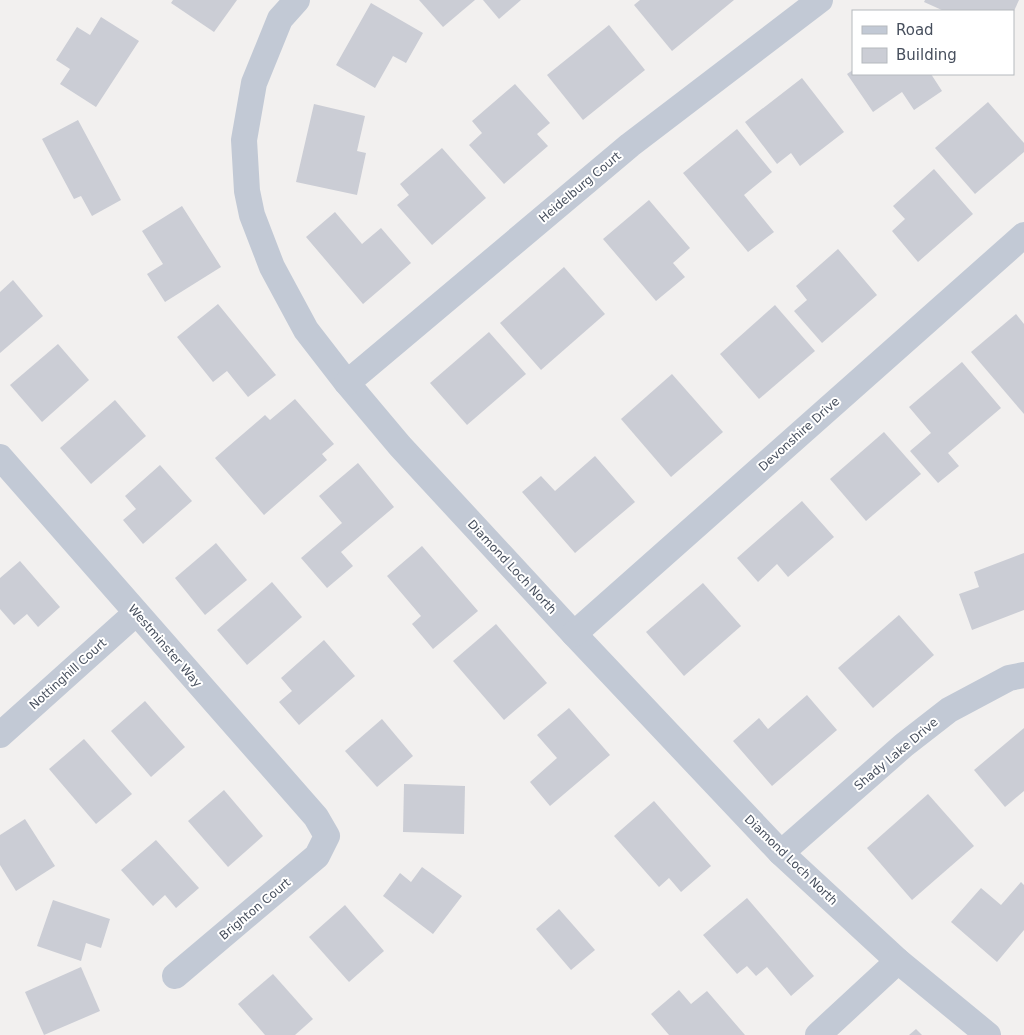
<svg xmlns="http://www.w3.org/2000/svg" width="1024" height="1035" viewBox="0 0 1024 1035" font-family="'DejaVu Sans',sans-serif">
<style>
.building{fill:#cbcdd5}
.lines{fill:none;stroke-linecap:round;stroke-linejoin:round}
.minor{stroke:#c2c9d5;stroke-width:26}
.labels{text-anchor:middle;stroke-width:4;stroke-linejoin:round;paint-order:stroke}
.street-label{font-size:12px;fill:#474f5d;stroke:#fff}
</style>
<rect width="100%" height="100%" fill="#f2f0ef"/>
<g class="building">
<polygon points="173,0 237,0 214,32 171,3"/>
<polygon points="419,0 475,0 443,27"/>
<polygon points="483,0 521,0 499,19"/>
<polygon points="640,0 734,0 672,51 634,5"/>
<polygon points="925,0 1019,0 1014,11 944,11 924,2"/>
<polygon points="371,3 423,33 406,63 393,56 375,88 336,65"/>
<polygon points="101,17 139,41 96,107 60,84 70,69 56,60 77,27 90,35"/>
<polygon points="609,25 645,70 583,120 547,75"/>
<polygon points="853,70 853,74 931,74 942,91 914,110 902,92 873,112 847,74"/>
<polygon points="802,78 844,132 800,166 791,153 777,164 745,122"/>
<polygon points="515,84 550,123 537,134 548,146 504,184 469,145 482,133 472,121"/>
<polygon points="988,102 1024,143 1024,152 975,194 935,148"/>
<polygon points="314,104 365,116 357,151 366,153 357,195 296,182"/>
<polygon points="78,120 121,200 92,216 81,196 74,199 42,139"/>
<polygon points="737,129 772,172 744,195 774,232 748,252 683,173"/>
<polygon points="442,148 486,198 432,245 397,205 409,195 400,184"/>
<polygon points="934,169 973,214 918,262 892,231 905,219 893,206"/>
<polygon points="649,200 690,248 673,263 685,277 656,301 603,239"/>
<polygon points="182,206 221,267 165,302 147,274 163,264 142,231"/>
<polygon points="335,212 362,244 381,228 411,263 363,304 306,237"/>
<polygon points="838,249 877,295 822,343 794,311 807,300 796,286"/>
<polygon points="564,267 605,314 541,370 500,323"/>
<polygon points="13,280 43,316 0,353 0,292"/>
<polygon points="218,304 276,375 248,397 227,371 213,382 177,337"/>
<polygon points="775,305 815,351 759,399 720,354"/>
<polygon points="1016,314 1024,324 1024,414 971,352"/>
<polygon points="489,332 526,374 467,425 430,383"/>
<polygon points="58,344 89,380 42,422 10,385"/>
<polygon points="962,362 1001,408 948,453 959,466 938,483 910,451 931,433 909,407"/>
<polygon points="672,374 723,432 671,477 621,419"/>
<polygon points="295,399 334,444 322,454 327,460 264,515 215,458 265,415 270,420"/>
<polygon points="115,400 146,436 91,484 60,448"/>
<polygon points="884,432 921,474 866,521 830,479"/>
<polygon points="595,456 635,502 575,553 522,492 541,476 555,491"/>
<polygon points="358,463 394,507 341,552 353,566 327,588 301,558 342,523 319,496"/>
<polygon points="160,465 192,501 143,544 123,520 136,509 125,496"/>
<polygon points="802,501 834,537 788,577 777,564 758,582 737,558"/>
<polygon points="216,543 247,580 205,615 175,578"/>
<polygon points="422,546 478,611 433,649 412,624 421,616 387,576"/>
<polygon points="1024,553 1024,610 972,630 959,594 979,587 974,572"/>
<polygon points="20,561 60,607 38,627 27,614 14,625 0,609 0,578"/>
<polygon points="272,582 302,617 247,665 217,630"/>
<polygon points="703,583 741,626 684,676 646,632"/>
<polygon points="899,615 934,655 873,708 838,668"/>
<polygon points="496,624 547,683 504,720 453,661"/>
<polygon points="324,640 355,676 299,725 279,702 292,691 281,678"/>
<polygon points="807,695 837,730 772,786 733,741 759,718 768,729"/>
<polygon points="145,701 185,747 151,777 111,731"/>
<polygon points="569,708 610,755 550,806 530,782 557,758 537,735"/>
<polygon points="382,719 413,756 377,787 345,751"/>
<polygon points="1024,728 1024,791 1005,807 974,770"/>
<polygon points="84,739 132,794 96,824 49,769"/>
<polygon points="404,784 465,786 464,834 403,832"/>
<polygon points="224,790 263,836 228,867 188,821"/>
<polygon points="928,794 974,846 912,900 867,848"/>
<polygon points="654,801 711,866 681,892 669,878 659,887 614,836"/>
<polygon points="25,819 55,866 16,891 0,865 0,835"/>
<polygon points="156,840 199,888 176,908 165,895 153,906 121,870"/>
<polygon points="422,867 462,896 433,934 383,896 400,873 411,882"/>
<polygon points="1021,882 1024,885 1024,930 997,962 951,922 981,888 1001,905"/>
<polygon points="747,898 814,976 791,996 767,967 756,976 747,966 737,974 703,935"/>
<polygon points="53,900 110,919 101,948 86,943 81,961 37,946"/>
<polygon points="345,905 384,951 349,982 309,937"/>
<polygon points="559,909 595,950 571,970 536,929"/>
<polygon points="81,967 100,1011 44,1035 25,992"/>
<polygon points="273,974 313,1019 295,1035 265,1035 238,1004"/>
<polygon points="679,990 691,1004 707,991 745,1035 669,1035 651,1014"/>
<polygon points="916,1029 922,1035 909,1035"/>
</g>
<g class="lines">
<g class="minor">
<polyline points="297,0 280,19 254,83 244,140 247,191 252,215 272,267 306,330 347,383 400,446 574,634 781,853 898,961 988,1035"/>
<polyline points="347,383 630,145 820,0"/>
<polyline points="0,457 316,817 327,836 317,856 175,976"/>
<polyline points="574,634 1024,235"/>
<polyline points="0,735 136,613"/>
<polyline points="781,853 904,745 949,710 1009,678 1024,675"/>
<polyline points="818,1035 898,961"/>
</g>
</g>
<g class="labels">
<g class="street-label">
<text transform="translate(580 187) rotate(-40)" y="4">Heidelburg Court</text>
<text transform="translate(799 434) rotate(-42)" y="4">Devonshire Drive</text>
<text transform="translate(512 567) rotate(47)" y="4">Diamond Loch North</text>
<text transform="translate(165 646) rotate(49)" y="4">Westminster Way</text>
<text transform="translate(68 674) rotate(-42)" y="4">Nottinghill Court</text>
<text transform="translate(896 754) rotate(-40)" y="4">Shady Lake Drive</text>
<text transform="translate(791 860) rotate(44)" y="4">Diamond Loch North</text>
<text transform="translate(255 909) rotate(-40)" y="4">Brighton Court</text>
</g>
</g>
<rect x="852" y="10" width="162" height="65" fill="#ffffff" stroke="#b5b9be"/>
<rect x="862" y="26" width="25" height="8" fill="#c2c9d5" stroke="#b5b9be"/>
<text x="896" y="35" font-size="15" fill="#474f5d">Road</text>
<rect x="862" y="48" width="25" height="15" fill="#cbcdd5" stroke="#b5b9be"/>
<text x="896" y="60" font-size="15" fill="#474f5d">Building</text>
</svg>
